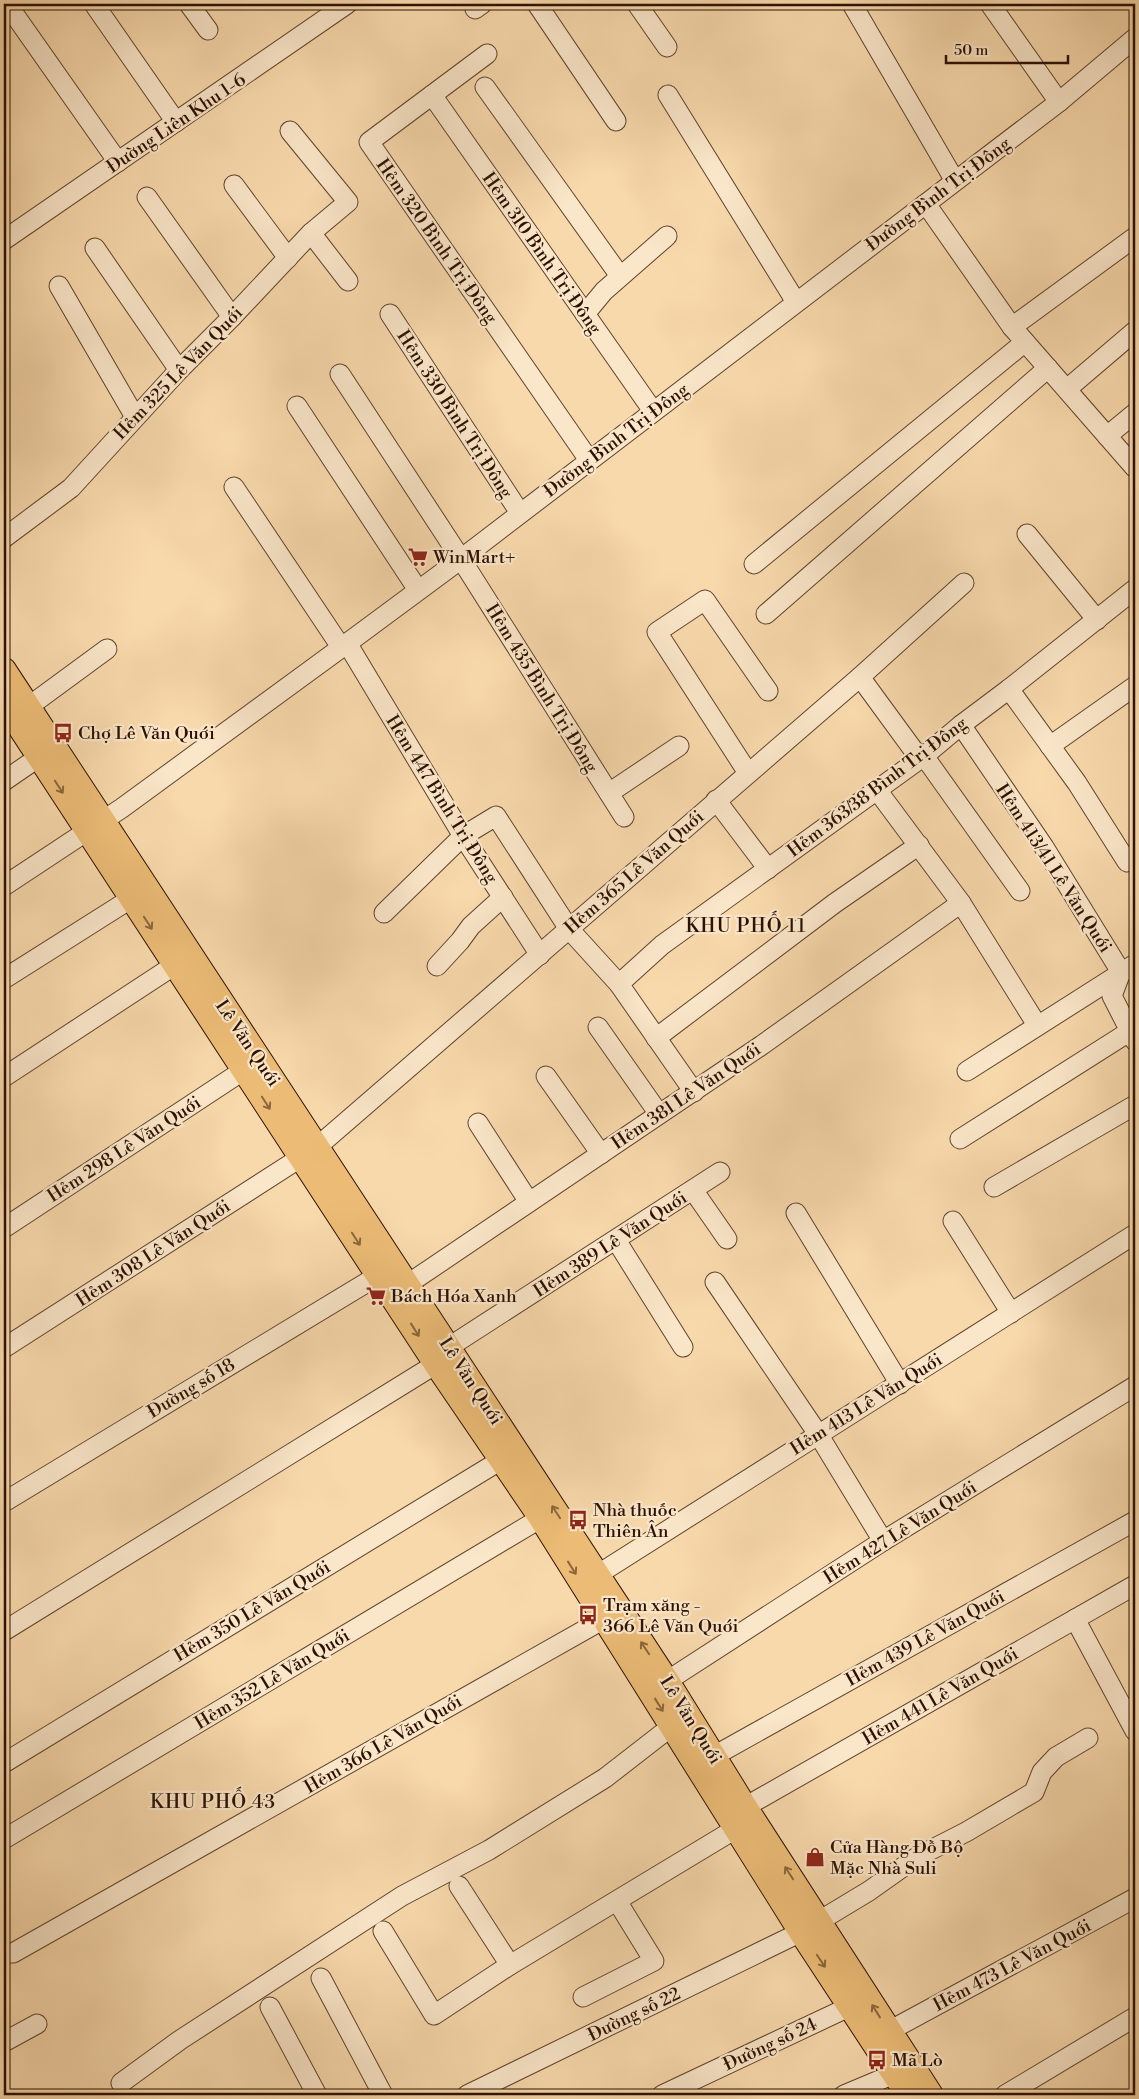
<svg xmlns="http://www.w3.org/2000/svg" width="1139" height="2099" viewBox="0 0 1139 2099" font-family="'Libre Bodoni',serif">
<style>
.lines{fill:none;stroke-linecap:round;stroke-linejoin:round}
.minor-casing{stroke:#5f432c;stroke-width:21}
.major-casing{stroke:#2c1101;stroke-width:26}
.minor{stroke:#fae6c9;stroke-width:19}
.major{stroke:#ecbc76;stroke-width:24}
.oneway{stroke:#8c663c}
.labels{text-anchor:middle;stroke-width:4.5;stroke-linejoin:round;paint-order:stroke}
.street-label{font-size:18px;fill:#2c1101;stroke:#fae6c9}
.poi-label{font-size:18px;fill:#2c1101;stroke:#fae6c9;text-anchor:start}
.neighbourhood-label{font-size:19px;letter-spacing:1px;fill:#2c1101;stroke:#fae6c9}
</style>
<rect width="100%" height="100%" fill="#f8d9ac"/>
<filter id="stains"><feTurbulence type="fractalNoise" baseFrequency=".004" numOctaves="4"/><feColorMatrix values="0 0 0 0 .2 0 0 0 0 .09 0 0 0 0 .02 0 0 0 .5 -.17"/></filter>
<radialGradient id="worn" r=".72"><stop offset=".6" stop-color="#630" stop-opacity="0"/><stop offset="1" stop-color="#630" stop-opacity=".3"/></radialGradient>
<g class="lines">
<defs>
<g id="minor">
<polyline points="7,4 118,162"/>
<polyline points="94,4 176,122"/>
<polyline points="189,4 208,30"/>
<polyline points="537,4 616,121"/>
<polyline points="637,4 667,47"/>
<polyline points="852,4 955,181"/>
<polyline points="990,4 1059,102"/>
<polyline points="475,9 482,4"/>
<polyline points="487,54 369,142 589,460"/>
<polyline points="485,87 620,276"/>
<polyline points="432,95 653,411"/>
<polyline points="668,95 796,302"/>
<polyline points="234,185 288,258"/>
<polyline points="147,197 232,317"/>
<polyline points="926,204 1012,327 1135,468"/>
<polyline points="311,233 348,281"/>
<polyline points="4,240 347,4"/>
<polyline points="95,248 179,370"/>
<polyline points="59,286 135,417"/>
<polyline points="390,314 520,513"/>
<polyline points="585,314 604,291 667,236"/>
<polyline points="1012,327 1135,237"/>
<polyline points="340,374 461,559 624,817"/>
<polyline points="1067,389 1135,331"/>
<polyline points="297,406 418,590"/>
<polyline points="1107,436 1135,413"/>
<polyline points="234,487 341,647"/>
<polyline points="1027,534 1097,620"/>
<polyline points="4,538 71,488 179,370 232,317 311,233 348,202 290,131"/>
<polyline points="754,564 1025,342"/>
<polyline points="766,614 1048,368"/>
<polyline points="347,643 463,836 540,955"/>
<polyline points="860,677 920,759"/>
<polyline points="1009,689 1077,783 1127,862"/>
<polyline points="28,707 107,649"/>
<polyline points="961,725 1044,847 1121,972 1112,996 1135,1041"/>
<polyline points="1050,746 1135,686"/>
<polyline points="924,756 1020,891"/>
<polyline points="748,773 657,632 705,600 768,691"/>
<polyline points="4,781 39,757"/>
<polyline points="877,790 961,903 1037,1025"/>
<polyline points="609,793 679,746"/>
<polyline points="716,800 768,869"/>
<polyline points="4,886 122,808 334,653 461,559 1059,102 1135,38"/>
<polyline points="384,913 463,836 496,816 569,929 619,984 694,1092"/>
<polyline points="437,966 460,941 471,926 503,897"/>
<polyline points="4,979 132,898"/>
<polyline points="619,984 662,945 924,756 961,725 1009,689 1135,589"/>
<polyline points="598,1027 659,1114"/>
<polyline points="656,1038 835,903 919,845"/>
<polyline points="967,1071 1135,964"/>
<polyline points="546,1076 601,1154"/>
<polyline points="4,1077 187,957"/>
<polyline points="478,1123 529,1202"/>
<polyline points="960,1139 1135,1028"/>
<polyline points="994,1187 1135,1105"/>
<polyline points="693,1190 727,1239"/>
<polyline points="796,1213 900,1384"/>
<polyline points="953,1221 1011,1313"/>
<polyline points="4,1228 244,1070"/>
<polyline points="616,1240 683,1347"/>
<polyline points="715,1282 818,1434 883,1541"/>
<polyline points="408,1284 762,1045 961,903"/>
<polyline points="449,1347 720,1172"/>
<polyline points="4,1348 317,1147 860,677 964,583"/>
<polyline points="4,1502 379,1275"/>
<polyline points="597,1575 1135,1234"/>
<polyline points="1075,1619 1135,1731"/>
<polyline points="4,1631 436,1364"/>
<polyline points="667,1681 883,1541 1135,1386"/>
<polyline points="714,1756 1135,1521"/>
<polyline points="4,1763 501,1460"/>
<polyline points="745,1807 1135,1585"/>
<polyline points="4,1839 541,1518"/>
<polyline points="459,1886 510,1965 737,1828"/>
<polyline points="383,1931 434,2015 510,1965"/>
<polyline points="4,1953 13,1953 604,1619"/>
<polyline points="321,1978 383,2095"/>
<polyline points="583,1997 654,1961 617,1901"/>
<polyline points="270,2007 317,2095"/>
<polyline points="889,2031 1135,1898"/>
<polyline points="4,2042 37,2024"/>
<polyline points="121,2083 180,2040 402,1896 489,1850 605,1778 672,1726"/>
<polyline points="467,2095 801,1932 869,1891 917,1857 966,1832 1034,1792 1042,1772 1056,1757 1088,1738"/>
<polyline points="662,2095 851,2006"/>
<polyline points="844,2095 894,2074"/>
<polyline points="1005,2095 1135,2017"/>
</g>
<g id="major">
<polyline points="4,670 667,1681 745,1807 931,2095"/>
<polyline points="4,703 436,1364 541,1518 801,1932 908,2095"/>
</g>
</defs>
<use href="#minor" class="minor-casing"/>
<use href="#major" class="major-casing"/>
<use href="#minor" class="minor"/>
<use href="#major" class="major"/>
</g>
<defs><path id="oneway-shaft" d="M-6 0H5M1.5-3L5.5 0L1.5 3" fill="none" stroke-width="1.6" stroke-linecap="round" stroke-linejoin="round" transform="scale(1.25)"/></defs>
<g class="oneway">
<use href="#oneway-shaft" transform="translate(59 787) rotate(57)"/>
<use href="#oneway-shaft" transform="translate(148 923) rotate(57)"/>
<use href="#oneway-shaft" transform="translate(266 1103) rotate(57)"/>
<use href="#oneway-shaft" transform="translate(356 1239) rotate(57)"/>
<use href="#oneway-shaft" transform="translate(415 1330) rotate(58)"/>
<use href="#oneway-shaft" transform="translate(556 1512) rotate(-123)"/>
<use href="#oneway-shaft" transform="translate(572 1568) rotate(58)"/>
<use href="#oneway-shaft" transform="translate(645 1648) rotate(-124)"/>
<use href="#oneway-shaft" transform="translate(659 1705) rotate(58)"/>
<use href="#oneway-shaft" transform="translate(789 1873) rotate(-123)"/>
<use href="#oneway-shaft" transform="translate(821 1961) rotate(56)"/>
<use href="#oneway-shaft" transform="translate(876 2011) rotate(-122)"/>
</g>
<defs>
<symbol id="supermarket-bare" viewBox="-9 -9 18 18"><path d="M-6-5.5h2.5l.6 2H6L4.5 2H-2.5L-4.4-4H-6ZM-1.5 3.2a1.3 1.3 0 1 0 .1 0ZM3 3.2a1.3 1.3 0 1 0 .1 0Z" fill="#8f2418" stroke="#fae6c9" stroke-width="2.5" paint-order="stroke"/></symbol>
<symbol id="bus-bare" viewBox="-9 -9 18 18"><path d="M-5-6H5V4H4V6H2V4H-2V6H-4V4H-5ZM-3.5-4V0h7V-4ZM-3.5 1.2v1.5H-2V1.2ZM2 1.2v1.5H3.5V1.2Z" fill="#8f2418" stroke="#fae6c9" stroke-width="2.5" paint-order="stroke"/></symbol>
<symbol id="shop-bare" viewBox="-9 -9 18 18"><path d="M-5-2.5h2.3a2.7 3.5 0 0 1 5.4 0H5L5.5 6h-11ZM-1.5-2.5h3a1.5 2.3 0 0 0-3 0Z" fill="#8f2418" stroke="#fae6c9" stroke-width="2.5" paint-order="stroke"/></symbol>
</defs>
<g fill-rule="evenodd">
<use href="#supermarket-bare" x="404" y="543" width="28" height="28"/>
<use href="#bus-bare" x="49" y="719" width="28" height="28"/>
<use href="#supermarket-bare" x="362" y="1282" width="28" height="28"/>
<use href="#bus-bare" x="564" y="1506" width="28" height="28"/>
<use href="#bus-bare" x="574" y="1601" width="28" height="28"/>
<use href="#shop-bare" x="801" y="1843" width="28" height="28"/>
<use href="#bus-bare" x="863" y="2046" width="28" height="28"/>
</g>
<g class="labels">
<g class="street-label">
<text transform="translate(176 123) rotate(-34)" y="6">Đường Liên Khu 1-6</text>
<text transform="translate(938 194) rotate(-37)" y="6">Đường Bình Trị Đông</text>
<text transform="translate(437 241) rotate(55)" y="6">Hẻm 320 Bình Trị Đông</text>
<text transform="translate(542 253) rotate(55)" y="6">Hẻm 310 Bình Trị Đông</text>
<text transform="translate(178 373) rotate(-46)" y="6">Hẻm 325 Lê Văn Quới</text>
<text transform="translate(455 414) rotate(57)" y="6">Hẻm 330 Bình Trị Đông</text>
<text transform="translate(616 440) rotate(-37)" y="6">Đường Bình Trị Đông</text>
<text transform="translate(542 688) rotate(58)" y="6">Hẻm 435 Bình Trị Đông</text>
<text transform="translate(877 787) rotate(-37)" y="6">Hẻm 363/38 Bình Trị Đông</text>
<text transform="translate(442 799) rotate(58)" y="6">Hẻm 447 Bình Trị Đông</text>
<text transform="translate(1054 868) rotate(57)" y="6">Hẻm 413/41 Lê Văn Quới</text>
<text transform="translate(634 872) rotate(-41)" y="6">Hẻm 365 Lê Văn Quới</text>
<text transform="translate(248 1043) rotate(56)" y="6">Lê Văn Quới</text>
<text transform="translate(686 1096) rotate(-34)" y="6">Hẻm 381 Lê Văn Quới</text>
<text transform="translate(124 1149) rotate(-33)" y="6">Hẻm 298 Lê Văn Quới</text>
<text transform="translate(610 1244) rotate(-33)" y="6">Hẻm 389 Lê Văn Quới</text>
<text transform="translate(153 1253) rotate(-33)" y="6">Hẻm 308 Lê Văn Quới</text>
<text transform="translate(471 1381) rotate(57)" y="6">Lê Văn Quới</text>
<text transform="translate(191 1388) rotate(-31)" y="6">Đường số 18</text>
<text transform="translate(866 1404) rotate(-32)" y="6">Hẻm 413 Lê Văn Quới</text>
<text transform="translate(900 1532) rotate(-32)" y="6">Hẻm 427 Lê Văn Quới</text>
<text transform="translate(252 1611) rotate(-31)" y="6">Hẻm 350 Lê Văn Quới</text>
<text transform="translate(925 1638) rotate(-29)" y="6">Hẻm 439 Lê Văn Quới</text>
<text transform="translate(272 1679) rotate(-31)" y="6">Hẻm 352 Lê Văn Quới</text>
<text transform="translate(940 1696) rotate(-30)" y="6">Hẻm 441 Lê Văn Quới</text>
<text transform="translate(691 1720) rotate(58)" y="6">Lê Văn Quới</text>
<text transform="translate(383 1744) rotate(-30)" y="6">Hẻm 366 Lê Văn Quới</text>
<text transform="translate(1012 1965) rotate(-28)" y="6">Hẻm 473 Lê Văn Quới</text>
<text transform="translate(634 2014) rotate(-26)" y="6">Đường số 22</text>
<text transform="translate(770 2044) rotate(-25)" y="6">Đường số 24</text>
</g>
<g class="poi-label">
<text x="433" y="563">WinMart+</text>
<text x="78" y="739">Chợ Lê Văn Quới</text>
<text x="391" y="1302">Bách Hóa Xanh</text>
<text x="593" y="1516">Nhà thuốc<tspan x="593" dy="21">Thiên Ân</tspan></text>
<text x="603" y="1611">Trạm xăng -<tspan x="603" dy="21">366 Lê Văn Quới</tspan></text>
<text x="830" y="1853">Cửa Hàng Đồ Bộ<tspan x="830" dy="21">Mặc Nhà Suli</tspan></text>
<text x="892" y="2066">Mã Lò</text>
</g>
<g class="neighbourhood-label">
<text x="746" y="932">KHU PHỐ 11</text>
<text x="213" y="1808">KHU PHỐ 43</text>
</g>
</g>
<rect width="1139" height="2099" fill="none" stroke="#f8d9ac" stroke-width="20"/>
<rect x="5" y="5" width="1129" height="2089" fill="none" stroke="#2c1101" stroke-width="2.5"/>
<rect x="10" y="10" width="1119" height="2079" fill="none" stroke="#2c1101"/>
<path d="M946 55v8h122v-8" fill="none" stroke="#2c1101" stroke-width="2.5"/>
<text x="954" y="55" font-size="15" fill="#2c1101" stroke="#fae6c9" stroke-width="4" paint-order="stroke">50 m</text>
<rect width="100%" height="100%" filter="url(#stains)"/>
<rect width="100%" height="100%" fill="url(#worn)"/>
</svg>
